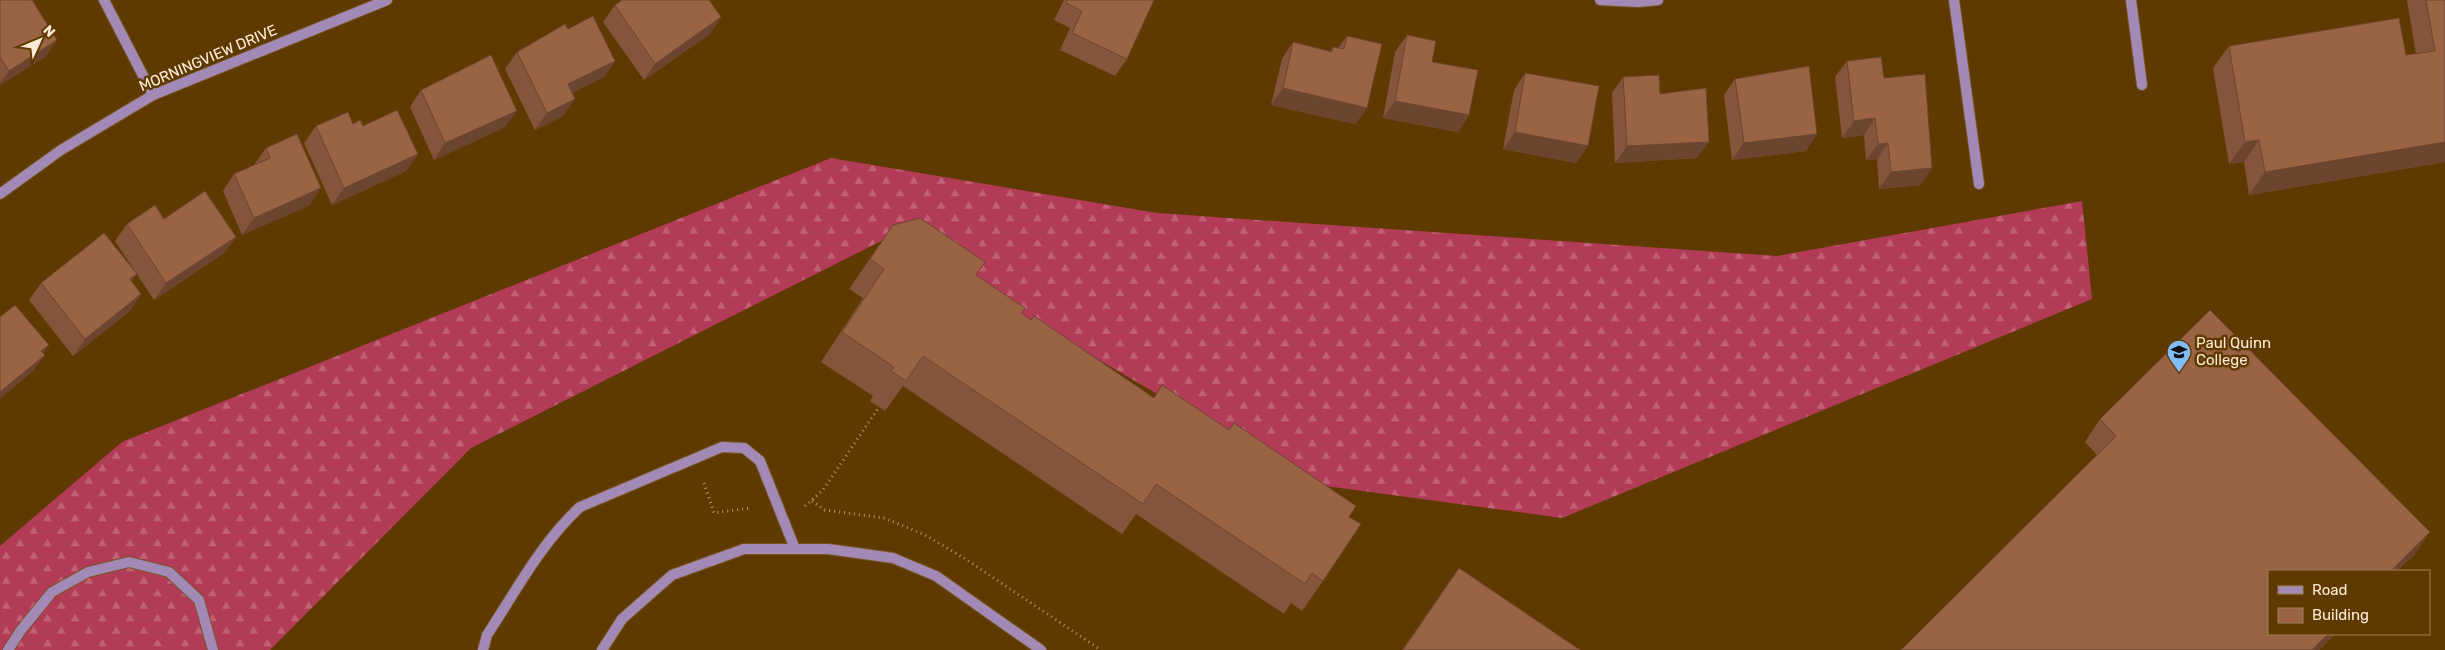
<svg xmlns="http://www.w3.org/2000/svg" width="2445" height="650" viewBox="0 0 2445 650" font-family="Rubik,sans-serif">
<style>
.forest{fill:url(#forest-firs)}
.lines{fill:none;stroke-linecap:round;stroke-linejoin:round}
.service-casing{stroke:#785622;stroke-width:12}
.minor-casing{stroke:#785622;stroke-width:12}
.path{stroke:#b1966f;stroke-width:3;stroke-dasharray:1 4;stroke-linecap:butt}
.service{stroke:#a38ab6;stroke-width:10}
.minor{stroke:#a38ab6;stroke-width:10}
.wall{fill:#84553a}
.shaded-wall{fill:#6c4530}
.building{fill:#9a6344;stroke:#6c4530}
.labels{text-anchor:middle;stroke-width:5;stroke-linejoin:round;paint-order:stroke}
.street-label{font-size:15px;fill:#fdead6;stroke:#5f3a00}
.poi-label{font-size:15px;fill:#fdead6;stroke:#5f3a00;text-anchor:start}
</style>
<defs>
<pattern id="forest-firs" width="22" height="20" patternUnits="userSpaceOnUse" patternTransform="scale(1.25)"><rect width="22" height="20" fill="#b23b57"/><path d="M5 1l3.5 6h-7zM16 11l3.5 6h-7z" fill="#c16176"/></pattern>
</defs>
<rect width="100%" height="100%" fill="#5f3a00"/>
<polygon class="forest" points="831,158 1157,213 1777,256 2082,201 2092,299 1562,518 1311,484 889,237 471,448 270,650 0,650 0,546 122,442"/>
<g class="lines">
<defs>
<g id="service">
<polyline points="2131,0 2142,85"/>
<path d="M 483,650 L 487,635 C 516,591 541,543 580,507 L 722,447 L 744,448 L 760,461 L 795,549"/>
<polyline points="602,650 622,619 672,575 744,549 828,549 893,558 936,576 1041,650"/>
</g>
<g id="minor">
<polyline points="104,0 153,95"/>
<polyline points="1600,0 1638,2 1658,0"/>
<polyline points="1954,0 1979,184"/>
<polyline points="0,194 61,150 153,95 387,0"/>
<polyline points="8,650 21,630 52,592 88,572 129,562 169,572 199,600 213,650"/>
</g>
</defs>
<use href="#service" class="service-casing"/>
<use href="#minor" class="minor-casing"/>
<g class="path">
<polyline points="704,483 714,513 750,508"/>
<polyline points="812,501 825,510 884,518 925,535 964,558 1101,650"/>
<polyline points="805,506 823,490 879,407"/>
</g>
<use href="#service" class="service"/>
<use href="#minor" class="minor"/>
</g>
<g class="wall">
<polygon points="0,0 33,2 57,40 45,57 0,85"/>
<polygon points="1064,0 1154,0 1127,59 1115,76 1060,50 1070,28 1054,20"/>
<polygon points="2407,0 2445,0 2445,162 2249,195 2244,162 2229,164 2213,68 2229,46 2406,55 2416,54"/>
<polygon points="615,5 721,17 710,34 644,80 603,22"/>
<polygon points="568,29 615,61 604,77 572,93 563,116 535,130 505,69 517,52"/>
<polygon points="1407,35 1432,62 1469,115 1458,132 1383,118 1395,52"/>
<polygon points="1347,36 1367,108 1355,124 1271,105 1282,59 1293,42 1330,51 1333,47 1338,48"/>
<polygon points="1847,61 1884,78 1921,185 1879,189 1877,159 1866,160 1864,135 1842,138 1835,77"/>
<polygon points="1525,73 1576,163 1503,149 1514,90"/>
<polygon points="1623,77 1660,94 1697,158 1615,163 1612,93"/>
<polygon points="1735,79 1806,151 1732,160 1724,95"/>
<polygon points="421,90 505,127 434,160 410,107"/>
<polygon points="353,124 363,126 418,154 406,171 332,205 304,143 316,126"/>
<polygon points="266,148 310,205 242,235 223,191 234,174 254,165"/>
<polygon points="164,219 236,237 224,253 154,300 115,241 127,224"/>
<polygon points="893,225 976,275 1021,313 1154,398 1349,517 1323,581 1302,611 1291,603 1284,614 1136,514 1122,534 903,386 885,411 870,401 873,396 821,362 863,298 849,289"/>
<polygon points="131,281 141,294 130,311 73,356 29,300 41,283"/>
<polygon points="2100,419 2415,554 2397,571 2269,571 2335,634 2319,650 1901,650 2097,455 2085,442"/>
<polygon points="1459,568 1580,650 1402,650"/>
</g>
<g class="shaded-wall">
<polygon points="721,17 710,34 644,80 655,64"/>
<polygon points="57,40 45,57 0,85 0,83 9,71"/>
<polygon points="615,61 604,77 556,101 568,84"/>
<polygon points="1283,88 1367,108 1355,124 1271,105"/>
<polygon points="575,99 563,116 535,130 547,113"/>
<polygon points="1395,101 1469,115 1458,132 1383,118"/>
<polygon points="517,111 505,127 434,160 445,143"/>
<polygon points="1875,118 1864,135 1842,138 1854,121"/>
<polygon points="1515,132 1588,146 1576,163 1503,149"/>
<polygon points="1817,134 1806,151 1732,160 1744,143"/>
<polygon points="2259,140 2244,162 2229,164 2245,142"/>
<polygon points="1709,142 1697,158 1615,163 1627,146"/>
<polygon points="2445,142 2445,162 2249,195 2265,172"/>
<polygon points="1888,143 1877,159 1866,160 1878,144"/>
<polygon points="418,154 406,171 332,205 344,188"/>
<polygon points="1932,168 1921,185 1879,189 1891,172"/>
<polygon points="321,188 310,205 242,235 254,218"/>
<polygon points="236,237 224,253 154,300 166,283"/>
<polygon points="137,274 125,290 130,279"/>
<polygon points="141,294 130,311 73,356 85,339"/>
<polygon points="49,345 39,359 45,355 33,371 0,399 0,392 41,351"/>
<polygon points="2430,532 2415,554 2397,571 2391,571"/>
<polygon points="2328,634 2335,634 2319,650 2312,650"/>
</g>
<g class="building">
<polygon points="0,0 32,0 57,40 9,71 0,57"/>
<polygon points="622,0 709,0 721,17 655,64 615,5"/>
<polygon points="1067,0 1154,0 1127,59 1072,33 1082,11 1066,3"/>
<polygon points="2426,0 2445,0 2445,142 2265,172 2259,140 2245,142 2229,46 2399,18 2406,55 2435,51"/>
<polygon points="593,16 615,61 568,84 575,99 547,113 517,52 565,24 568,29"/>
<polygon points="1407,35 1436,41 1432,62 1478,70 1469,115 1395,101"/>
<polygon points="1347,36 1382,44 1367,108 1283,88 1293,42 1332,52 1333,47 1344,49"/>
<polygon points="491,55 517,111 445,143 421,90"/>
<polygon points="1881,57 1884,78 1925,74 1932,168 1891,172 1888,143 1878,144 1875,118 1854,121 1847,61"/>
<polygon points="1809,66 1817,134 1744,143 1735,79"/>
<polygon points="1525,73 1599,86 1588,146 1515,132"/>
<polygon points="1659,75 1660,94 1706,88 1709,142 1627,146 1623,77"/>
<polygon points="397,110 418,154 344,188 316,126 348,112 353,124 360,120 363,126"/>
<polygon points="297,134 321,188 254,218 234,174 270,158 266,148"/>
<polygon points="205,191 236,237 166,283 127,224 155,205 164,219"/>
<polygon points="920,218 985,262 976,275 1025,308 1021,313 1031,320 1034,316 1154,398 1162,385 1229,430 1234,423 1356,506 1349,517 1361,524 1323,581 1312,573 1305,584 1156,484 1143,504 923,356 906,381 891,371 894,367 842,332 884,269 870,259 893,225"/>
<polygon points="104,233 137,274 130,279 141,294 85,339 41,283"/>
<polygon points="15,305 49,345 41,351 45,355 0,392 0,317"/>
<polygon points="2210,310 2430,532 2391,571 2269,571 2269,634 2328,634 2312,650 1901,650 2116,436 2100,419"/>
<polygon points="1459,568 1580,650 1403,650"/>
</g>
<defs>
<symbol id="university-pin" viewBox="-11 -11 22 30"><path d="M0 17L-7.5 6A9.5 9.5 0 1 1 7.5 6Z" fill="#81bdfa" stroke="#5f3a00"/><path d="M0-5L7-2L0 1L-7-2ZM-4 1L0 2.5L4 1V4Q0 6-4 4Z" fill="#111"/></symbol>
</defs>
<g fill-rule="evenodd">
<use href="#university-pin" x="2165" y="338" width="28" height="38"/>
</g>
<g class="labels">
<g class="street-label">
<text transform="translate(208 58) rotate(-23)" y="5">MORNINGVIEW DRIVE</text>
</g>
<g class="poi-label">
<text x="2196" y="348">Paul Quinn<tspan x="2196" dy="17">College</tspan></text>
</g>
</g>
<rect x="2268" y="570" width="162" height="65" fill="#5f3a00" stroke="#9e8056"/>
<rect x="2278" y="586" width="25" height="8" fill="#a38ab6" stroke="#9e8056"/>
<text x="2312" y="595" font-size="15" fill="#fdead6">Road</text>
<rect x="2278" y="608" width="25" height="15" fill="#9a6344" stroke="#9e8056"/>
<text x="2312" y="620" font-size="15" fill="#fdead6">Building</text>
<g transform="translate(40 40) rotate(46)" stroke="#5f3a00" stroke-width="4" paint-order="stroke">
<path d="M0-4L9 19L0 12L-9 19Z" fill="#fdead6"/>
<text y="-8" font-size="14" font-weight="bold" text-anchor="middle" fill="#fdead6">N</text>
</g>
</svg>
